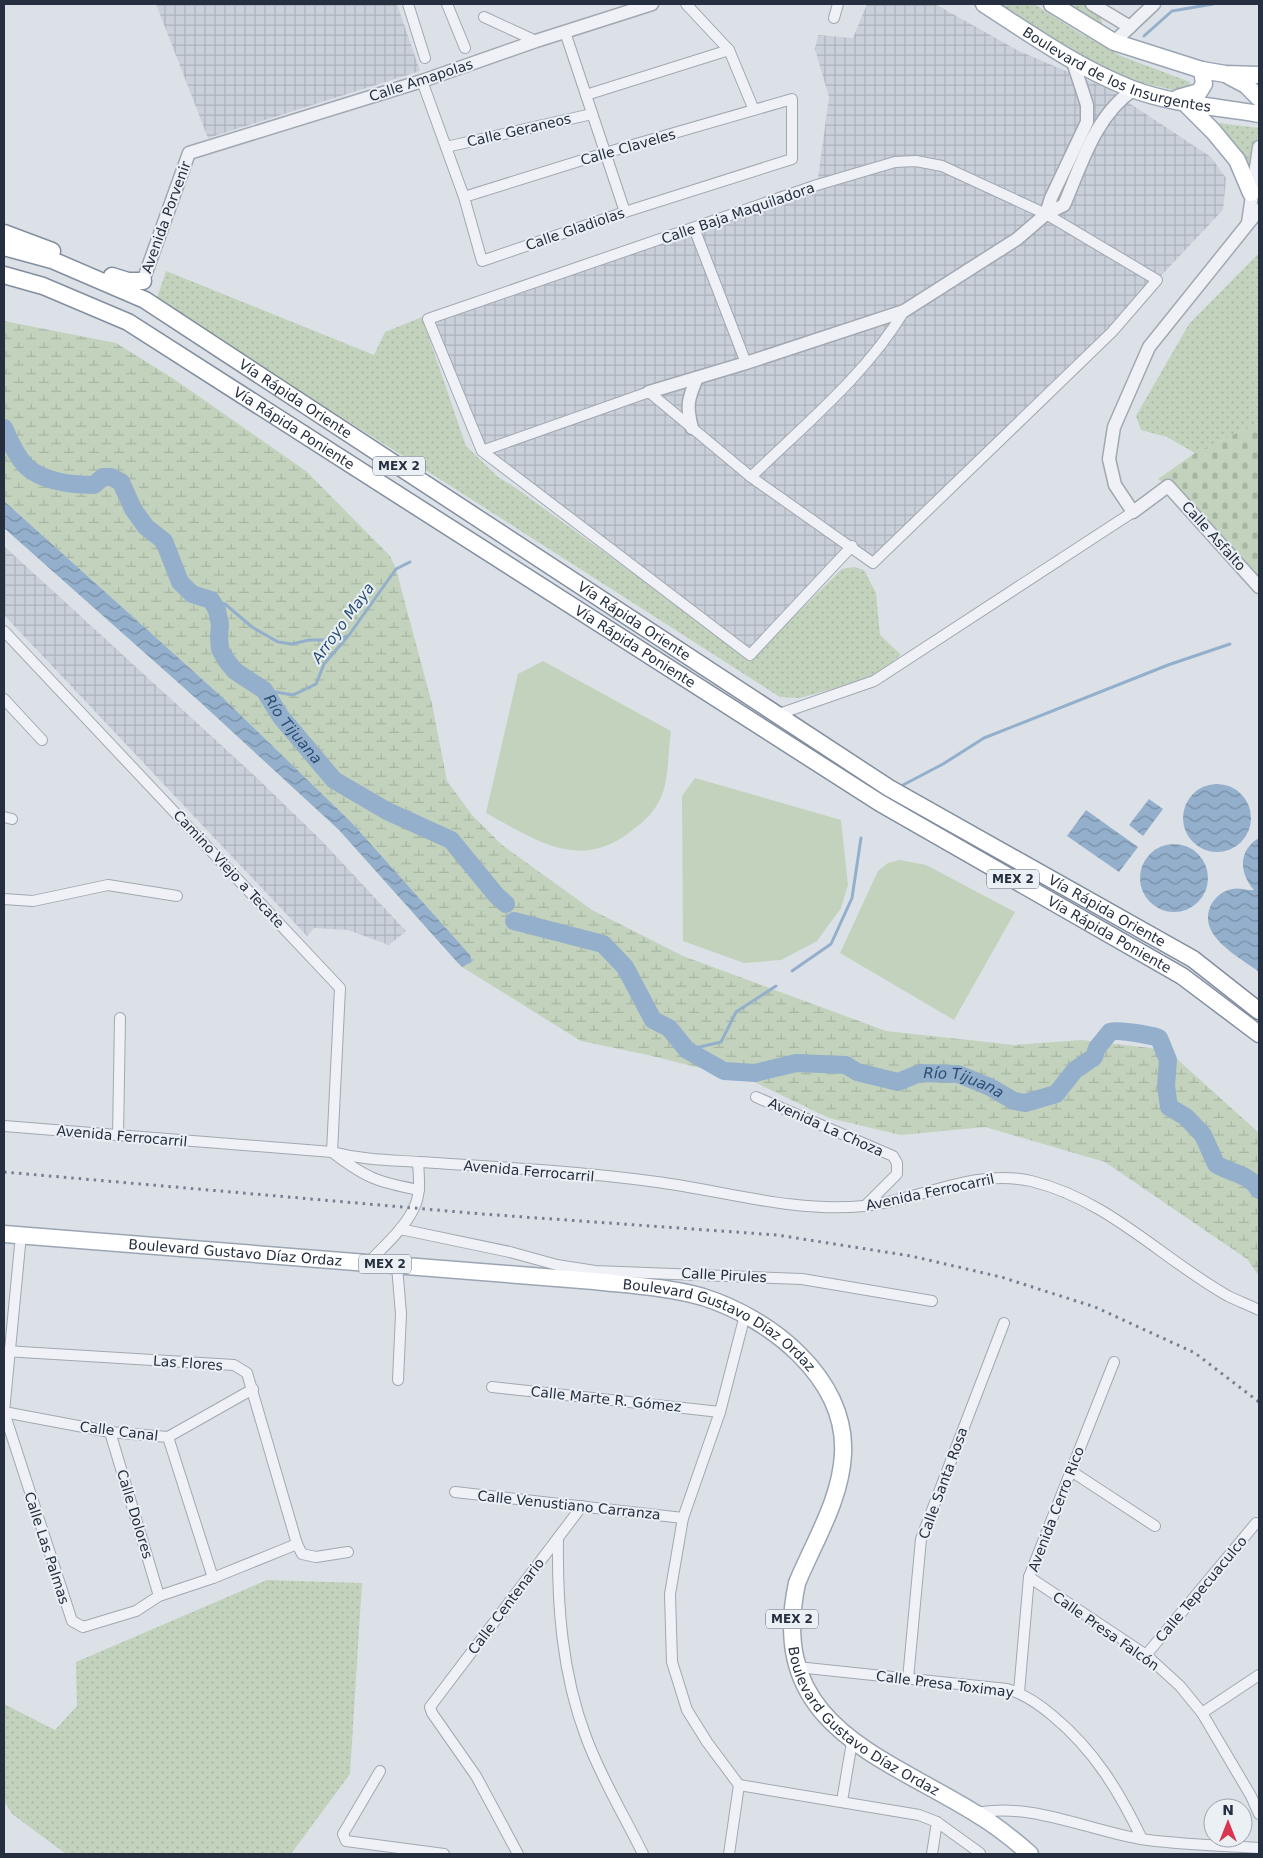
<svg xmlns="http://www.w3.org/2000/svg" width="1263" height="1858" viewBox="0 0 1263 1858" font-family="'DejaVu Sans',sans-serif">
<style>
.industrial{fill:url(#industrial-grid)}
.grass{fill:url(#grass-dots)}
.wetland{fill:url(#wetland-marsh)}
.cemetery{fill:url(#cemetery-stones)}
.garden{fill:#c2d2bc}
.water{fill:url(#water-waves)}
.lines{fill:none;stroke-linecap:round;stroke-linejoin:round}
.stream{stroke:#93afcb;stroke-width:3}
.river{stroke:#93afcb;stroke-width:18}
.minor-casing{stroke:#a1a8b2;stroke-width:12}
.tertiary-casing{stroke:#a1a8b2;stroke-width:15}
.primary-casing{stroke:#9aa5b4;stroke-width:19}
.trunk-casing{stroke:#828e9f;stroke-width:19}
.minor{stroke:#eff1f6;stroke-width:10}
.tertiary{stroke:#eff1f6;stroke-width:12}
.primary{stroke:#fff;stroke-width:16}
.trunk{stroke:#fff;stroke-width:16}
.rail{stroke:#748092;stroke-width:3;stroke-dasharray:2.5 5;stroke-linecap:butt}
.labels{text-anchor:middle;stroke-width:4;stroke-linejoin:round;paint-order:stroke}
.shield{fill:#ebf0f5;stroke:#606976;stroke-width:1}
.shield-label{font-size:12px;font-weight:bold;fill:#252f3f}
.street-label{font-size:14px;fill:#252f3f;stroke:#ebf0f5}
.water-label{font-size:15px;font-style:italic;fill:#2b4e76;stroke:#ebf0f5}
</style>
<defs>
<pattern id="industrial-grid" width="8" height="8" patternUnits="userSpaceOnUse" patternTransform="scale(1.25)"><rect width="8" height="8" fill="#cad0da"/><path d="M0 4h8M4 0v8" fill="none" stroke="#adb3bc"/></pattern>
<pattern id="grass-dots" width="8" height="8" patternUnits="userSpaceOnUse" patternTransform="scale(1.25)"><rect width="8" height="8" fill="#c2d2bc"/><path d="M2 2h.1M6 6h.1" fill="none" stroke="#a7b5a3" stroke-width="1.8" stroke-linecap="round"/></pattern>
<pattern id="wetland-marsh" width="20" height="14" patternUnits="userSpaceOnUse" patternTransform="scale(1.25)"><rect width="20" height="14" fill="#c2d2bc"/><path d="M1 5h8M5 5V1M11 12h8M15 12V8" fill="none" stroke="#a7b5a3"/></pattern>
<pattern id="cemetery-stones" width="16" height="16" patternUnits="userSpaceOnUse" patternTransform="scale(1.25)"><rect width="16" height="16" fill="#c2d2bc"/><path d="M2 7V4a2 2 0 0 1 4 0v3zM10 15v-3a2 2 0 0 1 4 0v3z" fill="#a7b5a3"/></pattern>
<pattern id="water-waves" width="16" height="10" patternUnits="userSpaceOnUse" patternTransform="scale(1.25)"><rect width="16" height="10" fill="#93afcb"/><path d="M0 5q4-4 8 0t8 0" fill="none" stroke="#788fa6"/></pattern>
</defs>
<rect width="100%" height="100%" fill="#dce1e8"/>
<g class="industrial">
<polygon points="156,4 397,4 420,71 208,138"/>
<polygon points="867,4 935,4 1019,51 1108,89 1211,157 1226,178 1223,210 1157,280 873,563 852,547 750,655 482,451 428,320 817,185 829,97 815,49 818,35 853,38"/>
<polygon points="4,546 256,777 320,839 406,931 389,945 348,930 314,928 307,936 4,615"/>
</g>
<g class="grass">
<polygon points="991,4 1034,4 1078,32 1121,56 1190,82 1187,93 1125,79 1107,72"/>
<polygon points="1062,4 1083,4 1100,15 1102,23 1100,26"/>
<polygon points="1210,122 1259,128 1251,175"/>
<polygon points="1259,253 1259,422 1195,453 1167,437 1141,430 1136,416 1189,324"/>
<polygon points="166,271 374,355 385,332 422,317 466,446 498,477 513,486 751,659 842,569 854,567 864,570 876,593 880,635 901,655 872,678 800,698 780,697 446,483 156,301"/>
<polygon points="267,1580 362,1583 350,1774 291,1854 66,1854 12,1814 4,1801 4,1704 55,1730 77,1706 76,1662"/>
</g>
<polygon class="wetland" points="4,321 116,343 174,379 306,471 390,556 396,569 432,704 447,781 472,815 502,845 592,910 683,956 886,1031 1014,1045 1082,1040 1167,1050 1259,1133 1259,1276 1247,1259 1105,1162 985,1127 901,1135 829,1118 752,1081 648,1055 581,1041 462,967 472,962 470,955 352,823 222,697 4,501"/>
<polygon class="cemetery" points="1259,422 1259,587 1168,486 1158,479 1195,453"/>
<g class="garden">
<path d="M 543,661 L 671,731 C 668,750 669,774 663,792 C 657,810 645,821 630,832 C 579,872 534,839 486,813 L 518,674 Z"/>
<polygon points="695,778 841,820 848,885 841,908 817,941 781,960 744,963 683,941 682,796"/>
<polygon points="900,860 926,865 1015,912 954,1020 840,953 878,871 888,863"/>
</g>
<g class="water">
<polygon points="4,501 222,697 352,823 470,955 472,962 462,967 457,962 339,830 200,702 4,528"/>
<circle cx="1217" cy="818" r="34"/>
<polygon points="1149,799 1163,809 1143,836 1129,825"/>
<polygon points="1086,810 1138,847 1119,872 1067,836"/>
<path d="M 1259,838 L 1259,972 C 1240,957 1196,936 1211,905 C 1215,897 1223,891 1232,889 C 1240,887 1247,891 1254,890 C 1240,874 1237,851 1259,838 Z"/>
<circle cx="1174" cy="878" r="34"/>
</g>
<g class="lines">
<g class="stream">
<polyline points="1144,36 1172,11 1213,4"/>
<polyline points="211,600 225,604 252,627 278,642 292,644 309,640 339,640 346,636"/>
<polyline points="264,690 293,695 316,684 324,664 349,635 396,569 410,562"/>
<polyline points="903,785 943,764 984,738 1168,665 1230,644"/>
<polyline points="792,971 831,944 852,898 861,838"/>
<polyline points="687,1050 721,1042 736,1012 776,986"/>
</g>
<g class="river">
<path id="s1" d="M 4,428 C 9,439 14,451 21,460 C 35,481 71,485 94,485 L 103,477 L 111,477 L 121,482 L 133,509 L 146,527 L 164,541 L 180,582 L 192,594 L 211,600 L 217,610 L 220,625 L 219,637 L 220,649 L 226,660 L 235,671 L 264,690 L 281,717 L 334,780 L 387,811 L 451,840 L 496,895 L 506,904"/>
<path id="s2" d="M 514,921 L 603,944 L 625,967 L 653,1020 L 669,1028 L 687,1050 L 724,1071 L 755,1073 L 796,1063 L 846,1065 L 857,1072 L 898,1082 L 920,1073 L 958,1074 L 990,1087 L 1014,1101 L 1025,1103 L 1056,1094 L 1075,1070 L 1094,1057 L 1097,1048 L 1110,1032 C 1118,1029 1150,1035 1159,1038 L 1168,1060 L 1166,1086 L 1169,1107 L 1186,1117 L 1203,1135 L 1216,1164 C 1231,1174 1249,1173 1259,1190"/>
</g>
<defs>
<g id="minor">
<polyline points="408,4 425,58"/>
<polyline points="447,4 465,48"/>
<polyline points="686,4 729,50 754,110"/>
<polyline points="484,17 536,41"/>
<polyline points="834,18 838,4"/>
<polyline points="565,32 625,212"/>
<polyline points="422,81 464,197 482,261 625,212 792,159 792,99 605,153 464,197"/>
<polyline points="586,95 729,50"/>
<polyline points="446,147 592,114"/>
<polyline points="694,228 746,363"/>
<polyline points="482,451 649,392 751,477 873,563 1112,332 1157,280 1046,214 942,166 916,161 895,162 817,185 428,319 482,451 750,655 852,546"/>
<path d="M 751,477 C 804,425 866,375 904,311"/>
<path d="M 4,631 L 340,988 L 332,1152 C 366,1178 377,1182 419,1190"/>
<polyline points="4,699 42,740"/>
<polyline points="779,714 874,681 1133,512"/>
<polyline points="4,817 12,819"/>
<polyline points="4,899 33,901 108,885 177,896"/>
<polyline points="756,1097 893,1156 897,1163 897,1174 866,1205"/>
<path d="M 4,1126 L 332,1152 C 364,1160 387,1160 419,1162 C 498,1167 578,1171 657,1182 C 725,1191 795,1213 864,1206 C 922,1200 972,1168 1031,1181 C 1109,1200 1162,1259 1228,1296 C 1238,1301 1249,1305 1259,1310"/>
<polyline points="118,1136 120,1018"/>
<polyline points="400,1229 510,1252 557,1265 595,1271 802,1279 932,1301"/>
<polyline points="21,1235 4,1412 72,1621 83,1627 136,1611 159,1596 213,1578 297,1544"/>
<path d="M 369,1262 C 384,1246 404,1229 414,1208 C 421,1194 419,1177 418,1162"/>
<polyline points="397,1266 401,1314 398,1380"/>
<polyline points="5,1351 234,1365 247,1373 297,1544 302,1554 316,1557 348,1552"/>
<polyline points="492,1387 720,1412"/>
<polyline points="4,1412 110,1432 168,1437 253,1389"/>
<polyline points="110,1432 159,1596"/>
<polyline points="168,1437 213,1578"/>
<polyline points="1071,1471 1155,1526"/>
<polyline points="455,1492 683,1518"/>
<path d="M 558,1538 C 557,1605 562,1674 586,1737 C 601,1778 624,1815 643,1854"/>
<polyline points="1029,1577 1146,1655 1180,1686 1202,1713 1251,1796 1259,1814"/>
<polyline points="1146,1655 1256,1523"/>
<path d="M 797,1667 L 1007,1689 C 1025,1694 1039,1704 1053,1716 C 1094,1750 1119,1791 1142,1839"/>
<polyline points="908,1679 921,1539 1004,1323"/>
<polyline points="1019,1692 1029,1577 1114,1362"/>
<polyline points="1202,1713 1259,1675"/>
<polyline points="380,1771 343,1834 346,1841 444,1854"/>
<polyline points="739,1785 919,1815 937,1822 980,1853"/>
<polyline points="842,1801 852,1742"/>
<path d="M 976,1813 C 1031,1802 1087,1830 1141,1839 C 1180,1845 1220,1845 1259,1848"/>
<polyline points="518,1854 476,1776 432,1713 430,1707 582,1506"/>
<polyline points="729,1854 739,1785 707,1742 687,1710 672,1662 670,1594 683,1518 720,1412 745,1315"/>
<polyline points="932,1854 937,1822"/>
</g>
<g id="tertiary">
<polyline points="1092,4 1130,27"/>
<polyline points="1114,42 1154,4"/>
<polyline points="1259,210 1149,347 1114,427 1109,459 1115,485 1133,512 1168,486 1259,587"/>
<polyline points="1046,214 1051,198 1087,122 1087,105 1073,62"/>
<polyline points="1248,223 1259,147"/>
<polyline points="143,281 189,153 422,81 536,41 652,4"/>
<path d="M 649,392 L 746,363 L 904,311 L 1017,239 L 1046,214 L 1064,205 C 1082,163 1095,116 1134,89"/>
<path d="M 692,428 C 686,406 688,399 697,378"/>
</g>
<g id="primary">
<path id="s3" d="M 984,4 C 1032,35 1078,68 1132,89 C 1172,104 1218,107 1259,114"/>
<polyline points="1052,4 1114,42 1202,70 1225,74 1259,75"/>
<polyline points="1229,76 1246,85 1259,98"/>
<polyline points="1178,98 1199,92 1204,84 1202,70"/>
<polyline points="1184,102 1213,131 1237,160 1251,193"/>
<path id="s4" d="M 4,1234 L 594,1281 C 630,1285 668,1287 703,1297 C 770,1318 847,1378 843,1454 C 841,1499 814,1542 797,1583 C 767,1724 879,1754 975,1813 C 994,1824 1013,1839 1030,1854"/>
</g>
<g id="trunk">
<polyline points="4,233 52,251"/>
<path id="s5" d="M 4,247 L 52,260 L 145,300 L 889,788 L 1193,959 L 1259,1011"/>
<path id="s6" d="M 4,275 L 43,286 L 128,322 L 880,803 L 1182,976 L 1259,1034"/>
<polyline points="112,276 128,281 143,281"/>
</g>
</defs>
<use href="#minor" class="minor-casing"/>
<use href="#tertiary" class="tertiary-casing"/>
<use href="#primary" class="primary-casing"/>
<use href="#trunk" class="trunk-casing"/>
<use href="#minor" class="minor"/>
<use href="#tertiary" class="tertiary"/>
<use href="#primary" class="primary"/>
<use href="#trunk" class="trunk"/>
<polyline class="rail" points="4,1172 482,1214 777,1235 911,1256 1001,1277 1095,1307 1195,1353 1259,1402"/>
</g>
<g class="labels">
<g class="shield">
<rect x="373" y="456.5" width="52" height="19" rx="4"/>
<rect x="987" y="869.5" width="52" height="19" rx="4"/>
<rect x="359" y="1254.5" width="52" height="19" rx="4"/>
<rect x="766" y="1609.5" width="52" height="19" rx="4"/>
</g>
<g class="shield-label">
<text x="399" y="470">MEX 2</text>
<text x="1013" y="883">MEX 2</text>
<text x="385" y="1268">MEX 2</text>
<text x="792" y="1623">MEX 2</text>
</g>
<g class="street-label">
<text dy="5" stroke="none"><textPath href="#s3" startOffset="150">Boulevard de los Insurgentes</textPath></text>
<text transform="translate(421 80) rotate(-18)" y="5">Calle Amapolas</text>
<text transform="translate(519 130) rotate(-13)" y="5">Calle Geraneos</text>
<text transform="translate(628 147) rotate(-16)" y="5">Calle Claveles</text>
<text transform="translate(738 213) rotate(-19)" y="5">Calle Baja Maquiladora</text>
<text transform="translate(166 217) rotate(-70)" y="5">Avenida Porvenir</text>
<text transform="translate(575 229) rotate(-19)" y="5">Calle Gladiolas</text>
<text dy="5" stroke="none"><textPath href="#s5" startOffset="331">Vía Rápida Oriente</textPath></text>
<text dy="5" stroke="none"><textPath href="#s6" startOffset="330">Vía Rápida Poniente</textPath></text>
<text transform="translate(1214 536) rotate(48)" y="5">Calle Asfalto</text>
<text dy="5" stroke="none"><textPath href="#s5" startOffset="736">Vía Rápida Oriente</textPath></text>
<text dy="5" stroke="none"><textPath href="#s6" startOffset="735">Vía Rápida Poniente</textPath></text>
<text transform="translate(229 869) rotate(47)" y="5">Camino Viejo a Tecate</text>
<text dy="5" stroke="none"><textPath href="#s5" startOffset="1291">Vía Rápida Oriente</textPath></text>
<text dy="5" stroke="none"><textPath href="#s6" startOffset="1290">Vía Rápida Poniente</textPath></text>
<text transform="translate(826 1127) rotate(24)" y="5">Avenida La Choza</text>
<text transform="translate(122 1136) rotate(5)" y="5">Avenida Ferrocarril</text>
<text transform="translate(529 1171) rotate(5)" y="5">Avenida Ferrocarril</text>
<text transform="translate(930 1192) rotate(-12)" y="5">Avenida Ferrocarril</text>
<text dy="5" stroke="none"><textPath href="#s4" startOffset="232">Boulevard Gustavo Díaz Ordaz</textPath></text>
<text transform="translate(724 1275) rotate(3)" y="5">Calle Pirules</text>
<text dy="5" stroke="none"><textPath href="#s4" startOffset="728">Boulevard Gustavo Díaz Ordaz</textPath></text>
<text transform="translate(188 1363) rotate(4)" y="5">Las Flores</text>
<text transform="translate(606 1399) rotate(6)" y="5">Calle Marte R. Gómez</text>
<text transform="translate(119 1431) rotate(7)" y="5">Calle Canal</text>
<text transform="translate(943 1483) rotate(-70)" y="5">Calle Santa Rosa</text>
<text transform="translate(569 1505) rotate(6)" y="5">Calle Venustiano Carranza</text>
<text transform="translate(1056 1509) rotate(-69)" y="5">Avenida Cerro Rico</text>
<text transform="translate(135 1514) rotate(73)" y="5">Calle Dolores</text>
<text transform="translate(47 1548) rotate(72)" y="5">Calle Las Palmas</text>
<text transform="translate(1201 1589) rotate(-50)" y="5">Calle Tepecuaculco</text>
<text transform="translate(506 1606) rotate(-53)" y="5">Calle Centenario</text>
<text transform="translate(1106 1631) rotate(35)" y="5">Calle Presa Falcón</text>
<text transform="translate(945 1684) rotate(7)" y="5">Calle Presa Toximay</text>
<text dy="5" stroke="none"><textPath href="#s4" startOffset="1236">Boulevard Gustavo Díaz Ordaz</textPath></text>
</g>
<g class="water-label">
<text transform="translate(343 623) rotate(-54)" y="5">Arroyo Maya</text>
<text dy="5" stroke="none"><textPath href="#s1" startOffset="464">Río Tijuana</textPath></text>
<text dy="5" stroke="none"><textPath href="#s2" startOffset="520">Río Tijuana</textPath></text>
</g>
</g>
<rect width="1263" height="1858" fill="none" stroke="#252f3f" stroke-width="10"/>
<g transform="translate(1228 1823)"><circle r="24" fill="#ebf0f5" stroke="#9ca3ac"/>
<path d="M0-4L9 19L0 12L-9 19Z" fill="#d93450"/>
<text y="-8" font-size="14" font-weight="bold" text-anchor="middle" fill="#252f3f">N</text>
</g>
</svg>
